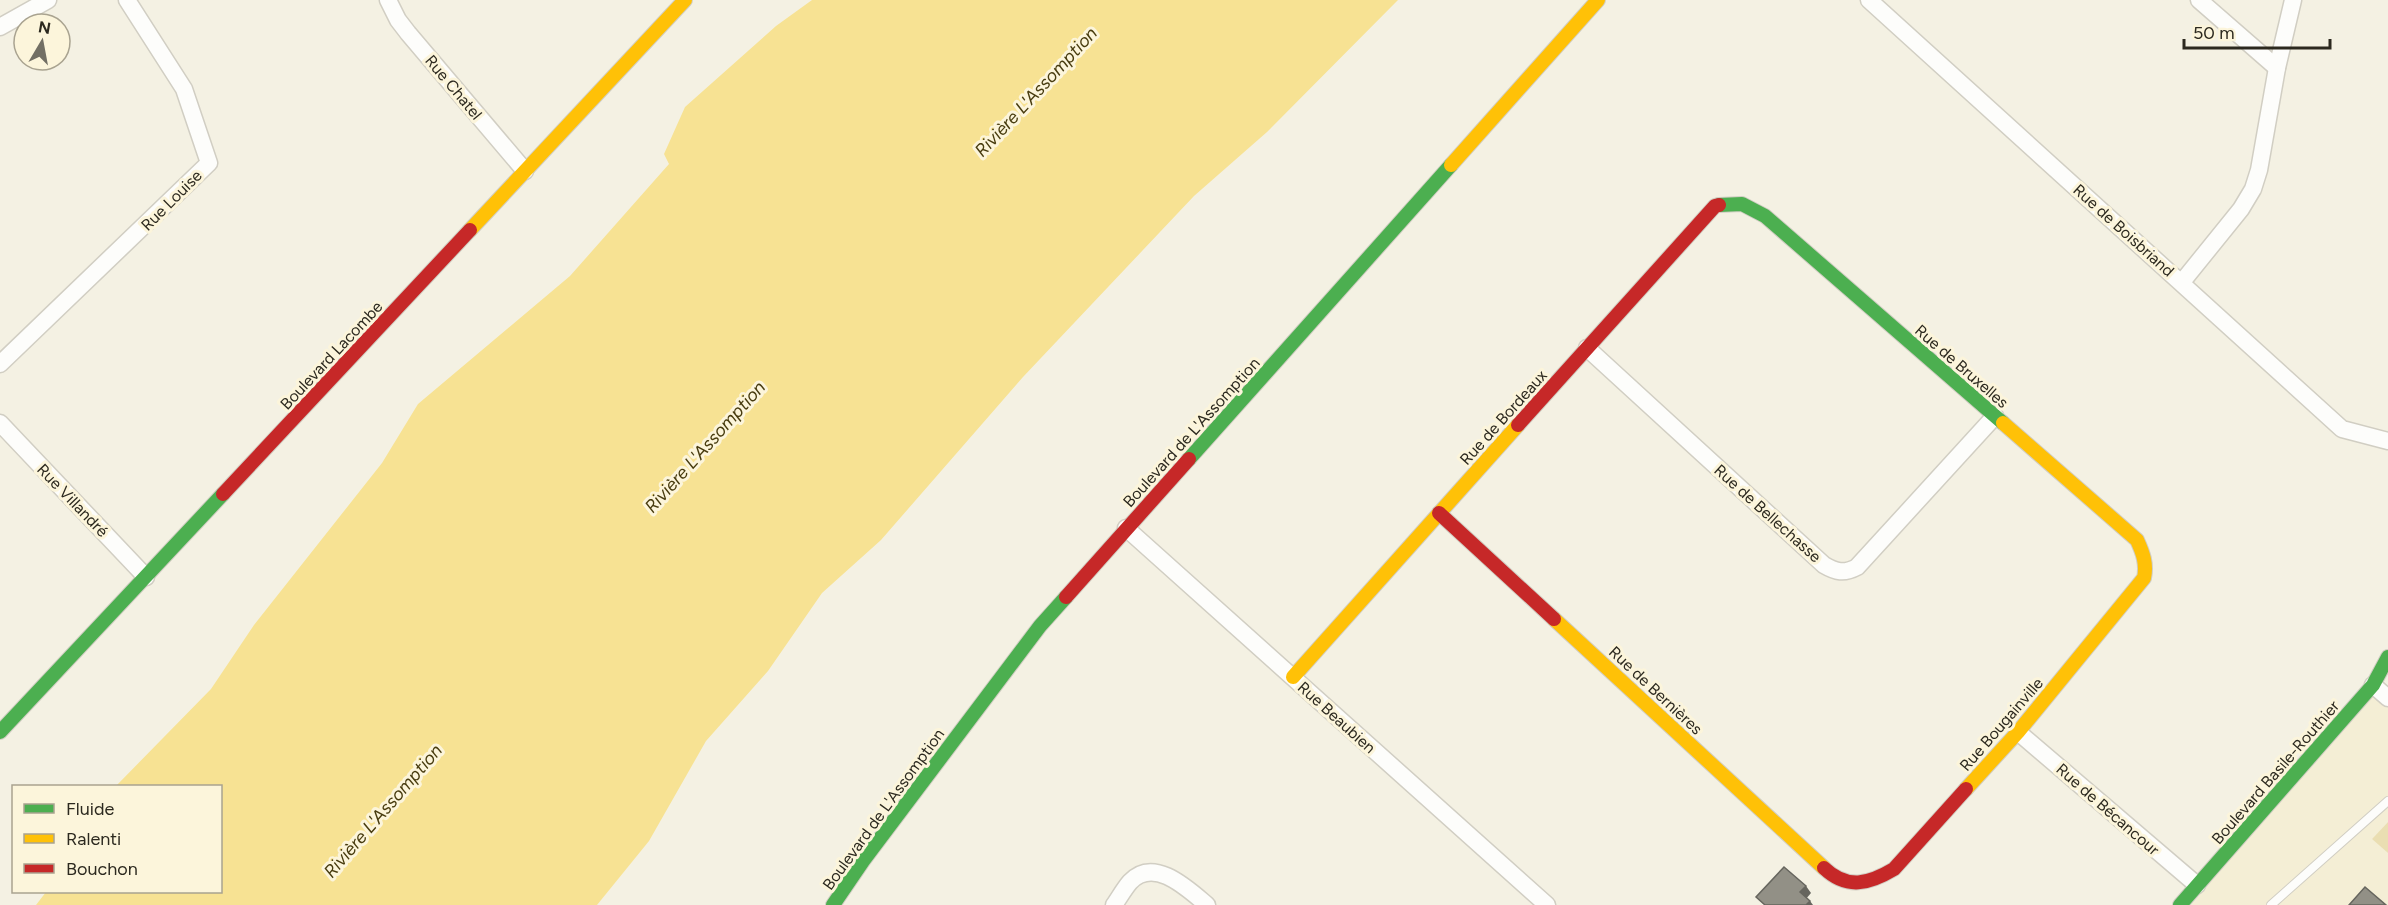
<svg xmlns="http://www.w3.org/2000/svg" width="2388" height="905" viewBox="0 0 2388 905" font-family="Figtree,sans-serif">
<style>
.built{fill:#f4eed5}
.green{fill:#eadeb2}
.water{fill:#f7e293}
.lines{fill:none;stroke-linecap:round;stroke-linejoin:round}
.lane-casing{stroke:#d1cec3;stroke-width:10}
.street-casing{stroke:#d1cec3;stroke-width:19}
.fast-casing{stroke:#d1cec3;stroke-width:16}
.slow-casing{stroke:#d1cec3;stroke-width:16}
.jam-casing{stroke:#d1cec3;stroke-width:16}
.lane{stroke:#fdfdfb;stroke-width:8}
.street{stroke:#fdfdfb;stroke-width:16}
.fast{stroke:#4caf50;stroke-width:14}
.slow{stroke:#ffc107;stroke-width:14}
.jam{stroke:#c62828;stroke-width:14}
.shaded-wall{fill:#66655e}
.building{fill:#929086;stroke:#66655e;stroke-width:1.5}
.labels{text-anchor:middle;stroke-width:6;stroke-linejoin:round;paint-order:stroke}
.street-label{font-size:16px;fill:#2c291f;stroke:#fcf5db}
.water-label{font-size:18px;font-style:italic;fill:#483c0f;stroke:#fcf5db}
</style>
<rect width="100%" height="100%" fill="#f4f1e3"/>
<polygon class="built" points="2373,685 2388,698 2388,822 2372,839 2388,853 2388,905 2191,905"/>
<polygon class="green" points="2388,822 2388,853 2372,839"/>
<polygon class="water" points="812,0 1398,0 1267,132 1194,196 1023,377 881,540 822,593 768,671 706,741 649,841 597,905 36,905 46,892 220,892 220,786 116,786 211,689 254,625 382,463 418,404 570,276 669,164 664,154 685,107 776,26"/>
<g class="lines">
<defs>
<polyline id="lane" points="2271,905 2388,801"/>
<g id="street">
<polyline points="388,0 398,20 408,33 525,171"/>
<polyline points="1869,0 2342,429 2388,441"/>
<polyline points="2199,0 2277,68"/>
<polyline points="0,27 48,0"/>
<polyline points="2182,282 2241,209 2253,189 2259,170 2277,68 2293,0"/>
<path d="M 1587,348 L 1824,565 C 1836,572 1844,574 1857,567 L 1995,416"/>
<polyline points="0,364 209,163 184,89 127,0"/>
<polyline points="0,423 146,577"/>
<polyline points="1126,528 1547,905"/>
<polyline points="2373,685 2388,698"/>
<polyline points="2018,732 2197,885"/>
<path d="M 1114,905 C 1119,898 1124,889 1130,882 C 1154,856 1188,889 1207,905"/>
</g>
<g id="fast">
<polyline points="1719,205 1742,204 1765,216 2003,423"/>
<polyline points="1189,459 1451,165"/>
<polyline points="0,732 223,494"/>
<polyline points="833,905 863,861 1040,626 1066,597"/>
<polyline points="2180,905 2373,685 2388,657"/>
</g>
<g id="slow">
<polyline points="1451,165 1598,0"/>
<polyline points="470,230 685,0"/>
<polyline points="1554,619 1824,868"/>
<polyline points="1293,677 1518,425"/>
<path d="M 1966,789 L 2018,732 L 2144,578 C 2147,564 2143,553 2137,540 L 2003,423"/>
</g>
<g id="jam">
<polyline points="1518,425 1715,206 1719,205"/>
<polyline points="223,494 470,230"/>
<polyline points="1439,513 1554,619"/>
<polyline points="1066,597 1189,459"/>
<path d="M 1824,868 C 1847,890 1869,884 1894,869 L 1966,789"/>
</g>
</defs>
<use href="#lane" class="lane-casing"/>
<use href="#street" class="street-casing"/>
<use href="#fast" class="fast-casing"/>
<use href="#slow" class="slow-casing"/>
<use href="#jam" class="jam-casing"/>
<use href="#lane" class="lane"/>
<use href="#street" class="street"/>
<use href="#fast" class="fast"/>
<use href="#slow" class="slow"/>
<use href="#jam" class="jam"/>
</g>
<g class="shaded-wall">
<polygon points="1806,886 1811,893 1805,900 1800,892"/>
<polygon points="1810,901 1813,905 1806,905"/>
</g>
<g class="building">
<polygon points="1784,867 1806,886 1800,892 1810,901 1806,905 1765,905 1756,897"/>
<polygon points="2365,887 2386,905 2349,905"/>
</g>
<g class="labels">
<g class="street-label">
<text transform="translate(454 87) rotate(50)" y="6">Rue Chatel</text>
<text transform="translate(171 200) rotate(-45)" y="6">Rue Louise</text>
<text transform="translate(2124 230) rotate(42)" y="6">Rue de Boisbriand</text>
<text transform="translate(331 355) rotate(-47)" y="6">Boulevard Lacombe</text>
<text transform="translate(1962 366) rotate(41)" y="6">Rue de Bruxelles</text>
<text transform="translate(1503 417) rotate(-48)" y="6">Rue de Bordeaux</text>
<text transform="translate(1191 432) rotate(-48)" y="6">Boulevard de L'Assomption</text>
<text transform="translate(73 500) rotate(46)" y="6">Rue Villandré</text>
<text transform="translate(1768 513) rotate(42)" y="6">Rue de Bellechasse</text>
<text transform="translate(1656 690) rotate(43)" y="6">Rue de Bernières</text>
<text transform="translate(1337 717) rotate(42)" y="6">Rue Beaubien</text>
<text transform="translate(2001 724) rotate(-49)" y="6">Rue Bougainville</text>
<text transform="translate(2275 772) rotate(-49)" y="6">Boulevard Basile-Routhier</text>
<text transform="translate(883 809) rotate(-54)" y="6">Boulevard de L'Assomption</text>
<text transform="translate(2108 809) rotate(41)" y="6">Rue de Bécancour</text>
</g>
<g class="water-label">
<text transform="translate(1036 92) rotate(-47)" y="6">Rivière L'Assomption</text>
<text transform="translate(705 447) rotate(-48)" y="6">Rivière L'Assomption</text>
<text transform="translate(383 811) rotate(-49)" y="6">Rivière L'Assomption</text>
</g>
</g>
<rect x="12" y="785" width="210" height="108" fill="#fcf5db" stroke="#a9a390" stroke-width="1.5"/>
<rect x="24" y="804" width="30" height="9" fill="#4caf50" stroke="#a9a390" stroke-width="1.5"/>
<text x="66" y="815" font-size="18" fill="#2c291f">Fluide</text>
<rect x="24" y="834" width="30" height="9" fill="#ffc107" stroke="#a9a390" stroke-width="1.5"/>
<text x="66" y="845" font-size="18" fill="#2c291f">Ralenti</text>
<rect x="24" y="864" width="30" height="9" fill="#c62828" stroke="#a9a390" stroke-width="1.5"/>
<text x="66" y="875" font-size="18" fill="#2c291f">Bouchon</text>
<g transform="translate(42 42) rotate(10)"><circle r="28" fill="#fcf5db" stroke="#a9a390" stroke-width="1.5"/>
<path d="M0-4.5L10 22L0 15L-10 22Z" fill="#726f64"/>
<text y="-9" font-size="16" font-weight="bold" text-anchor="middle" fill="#2c291f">N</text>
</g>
<path d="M2184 39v9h146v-9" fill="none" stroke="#2c291f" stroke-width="3"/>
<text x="2193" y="39" font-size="18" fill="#2c291f" stroke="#fcf5db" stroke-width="4.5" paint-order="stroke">50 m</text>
</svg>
